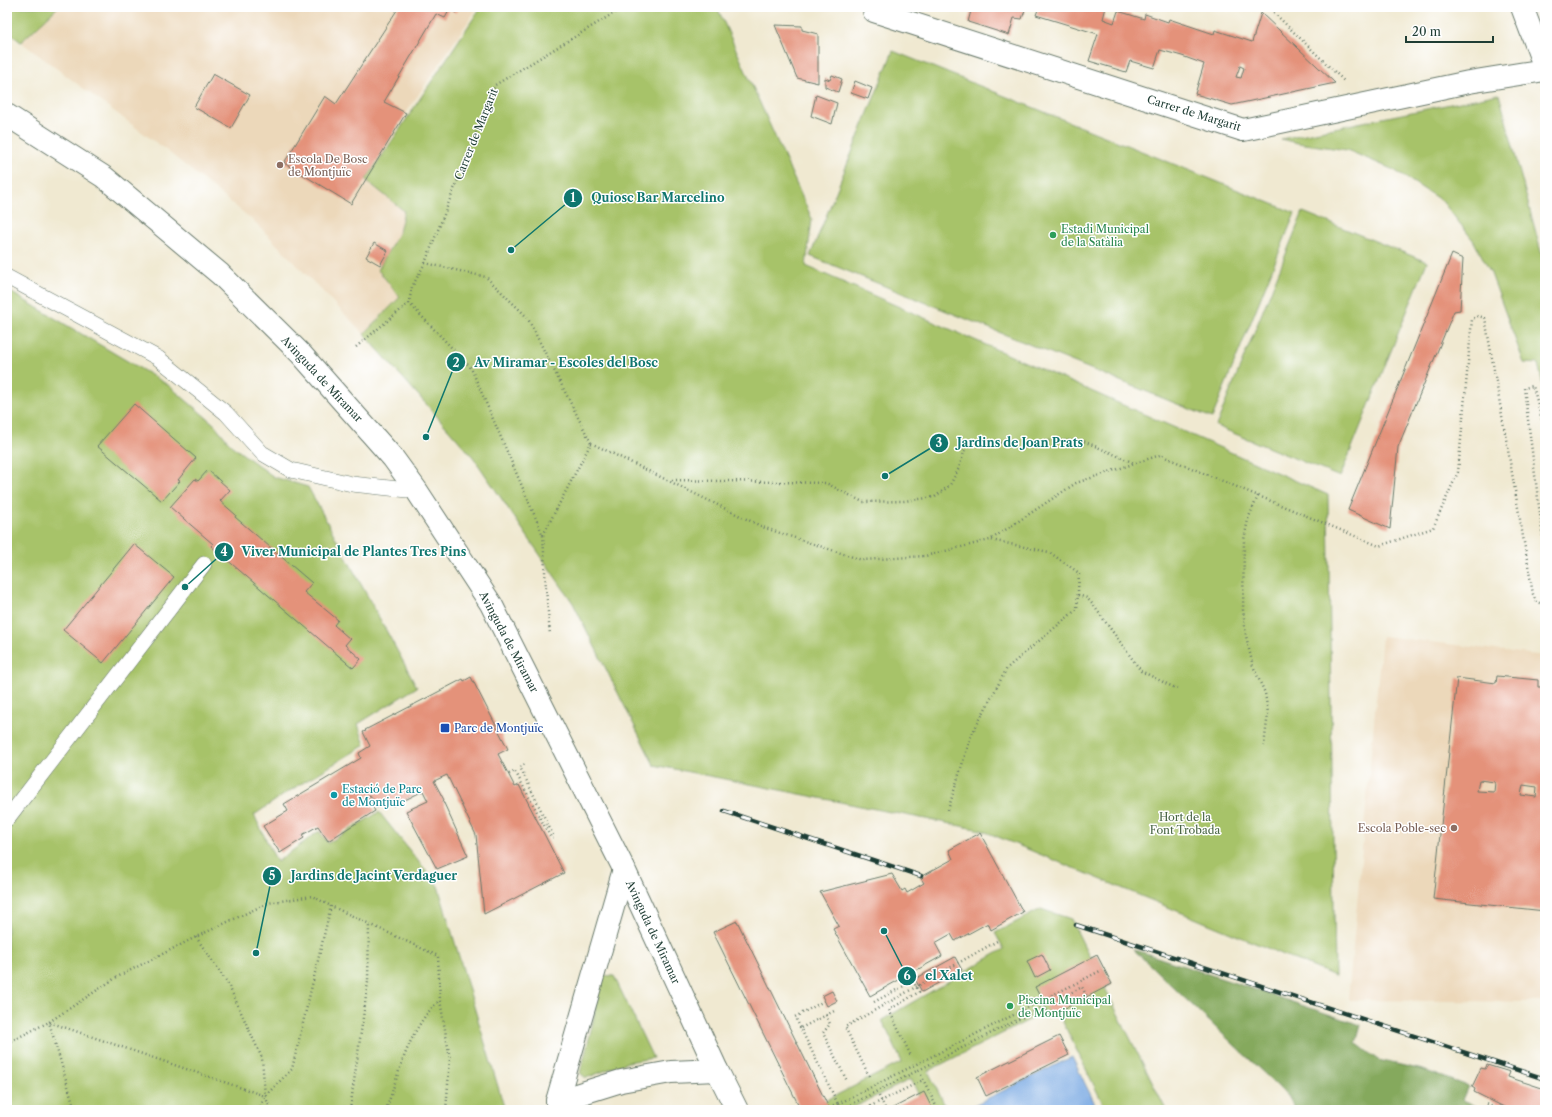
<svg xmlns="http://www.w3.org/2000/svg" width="1552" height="1117" viewBox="0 0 1552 1117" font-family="'Libre Caslon Text',serif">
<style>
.built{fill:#ecd8ba}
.green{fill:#a7c369;stroke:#63804e}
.forest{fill:#85a95d;stroke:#527348}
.water{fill:#78a8e2;stroke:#4c728b}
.building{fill:#e4927a;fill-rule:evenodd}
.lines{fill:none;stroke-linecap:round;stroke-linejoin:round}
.service-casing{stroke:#68796b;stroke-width:16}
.minor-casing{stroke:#68796b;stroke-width:24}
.tertiary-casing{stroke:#68796b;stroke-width:24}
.path{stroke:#68796b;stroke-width:2.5;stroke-dasharray:1 3;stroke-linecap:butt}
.service{stroke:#fff;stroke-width:15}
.minor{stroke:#fff;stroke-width:22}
.tertiary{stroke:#fff;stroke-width:22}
.rail-casing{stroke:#1f3d34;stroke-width:4.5}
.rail{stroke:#fff;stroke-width:3;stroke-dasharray:9;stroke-linecap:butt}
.path-bridge{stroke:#68796b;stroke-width:2.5;stroke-dasharray:1 3;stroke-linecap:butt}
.education-dot{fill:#8d6e63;stroke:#fff;stroke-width:1.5}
.leisure-dot{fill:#2e9e5b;stroke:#fff;stroke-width:1.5}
.transit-dot{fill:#1a4fb4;stroke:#fff;stroke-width:1.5}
.culture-dot{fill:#0f9aa8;stroke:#fff;stroke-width:1.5}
.labels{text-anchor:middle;stroke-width:3;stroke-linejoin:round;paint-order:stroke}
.street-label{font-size:11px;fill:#1f3d34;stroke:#fff}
.education-label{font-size:11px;fill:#785e54;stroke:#fff;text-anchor:start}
.leisure-label{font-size:11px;fill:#27864d;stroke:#fff;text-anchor:start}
.transit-label{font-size:11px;fill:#164399;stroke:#fff;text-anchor:start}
.culture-label{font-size:11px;fill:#0d838f;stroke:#fff;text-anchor:start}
.park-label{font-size:11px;fill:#486544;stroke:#fff}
.leader{fill:none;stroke:#0f766e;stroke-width:1.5}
.callout-dot{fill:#0f766e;stroke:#fff;stroke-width:1.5}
.mark-label{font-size:12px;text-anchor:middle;font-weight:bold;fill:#fff}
.callout-label{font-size:12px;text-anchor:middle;font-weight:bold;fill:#0f766e;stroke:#fff;stroke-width:3;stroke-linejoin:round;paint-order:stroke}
</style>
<rect width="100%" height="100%" fill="#fff"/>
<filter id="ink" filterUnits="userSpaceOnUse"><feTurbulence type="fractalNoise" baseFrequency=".025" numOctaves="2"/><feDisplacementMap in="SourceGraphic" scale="8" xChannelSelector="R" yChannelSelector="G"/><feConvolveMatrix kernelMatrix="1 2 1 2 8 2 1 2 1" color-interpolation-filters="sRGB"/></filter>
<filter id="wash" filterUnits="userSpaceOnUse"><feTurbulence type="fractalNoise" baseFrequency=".012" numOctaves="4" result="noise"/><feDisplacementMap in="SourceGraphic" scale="16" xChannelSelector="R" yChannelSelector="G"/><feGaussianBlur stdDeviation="0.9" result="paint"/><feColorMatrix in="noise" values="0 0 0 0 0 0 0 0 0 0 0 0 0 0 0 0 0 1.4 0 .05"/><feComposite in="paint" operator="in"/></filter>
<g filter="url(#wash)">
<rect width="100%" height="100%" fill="#f0e9d1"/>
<g class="built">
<polygon points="58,7 478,7 406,113 366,180 404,211 399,232 380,265 400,297 364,334 255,222 166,150 21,42"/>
<polygon points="1382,636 1545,656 1545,1002 1348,1000"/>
</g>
<g class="green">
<polygon points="7,7 58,7 21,42 7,31"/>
<polygon points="481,7 717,7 812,219 806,266 1328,495 1335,976 981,830 654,765 573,603 473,457 364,334 400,297 378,270 399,232 404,211 366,180"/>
<polygon points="893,51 1295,213 1212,418 810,256"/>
<polygon points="1499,94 1545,267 1545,393 1538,364 1524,363 1490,271 1473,240 1442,201 1394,170 1347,150 1298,143 1281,139"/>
<polygon points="1303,212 1427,262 1340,477 1216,426"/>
<polygon points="7,290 168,385 214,424 232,446 274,477 308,487 417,687 358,724 365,745 291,790 254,815 277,862 319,831 328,843 379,812 438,886 505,1110 7,1110"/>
<polygon points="1041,909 1071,919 1090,958 1097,955 1112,984 1105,988 1166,1110 1106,1110 1058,1012 1050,1016 1047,1011 928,1071 947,1110 926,1110 911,1079 848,1110 807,1110 902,1062 882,1020 1004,949 995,933"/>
<path d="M 601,975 L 614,976 L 653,1058 L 628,1062 L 586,1078 L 580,1073 C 589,1040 597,1008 601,975 Z"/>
</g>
<polygon class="forest" points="1133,949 1361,1025 1356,1043 1378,1060 1423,1070 1468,1086 1462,1100 1480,1108 1476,1110 1296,1110 1288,1096"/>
<polygon class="water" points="1072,1057 1098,1110 977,1110 974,1105"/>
<g id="blocks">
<g class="building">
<polygon points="399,7 460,7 456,13 450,9 445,18 436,14 384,102 406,113 351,204 284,163 325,96 336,104"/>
<polygon points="972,7 1026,7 1022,19 1014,18 1009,35 968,22"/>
<path d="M 1039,7 L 1106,7 L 1103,19 L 1114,23 L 1118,11 L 1144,19 L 1145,14 L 1168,22 L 1169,19 L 1214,34 L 1215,30 L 1252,42 L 1261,13 L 1335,83 L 1232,105 L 1195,94 L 1204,64 L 1182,56 L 1160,50 L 1154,68 L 1130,61 L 1126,72 L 1089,61 L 1098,34 L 1036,15 ZM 1240,66 L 1244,68 L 1241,78 L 1236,77 Z"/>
<polygon points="775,25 802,26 802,30 818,34 818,83 797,78"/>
<polygon points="213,74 250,95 231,128 194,107"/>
<polygon points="832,75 842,79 838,92 825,87 825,78 830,80"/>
<polygon points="855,81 872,88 868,99 851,93"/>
<polygon points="816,95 837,103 832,124 811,116"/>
<polygon points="374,243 388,251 380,265 366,257"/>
<polygon points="1452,254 1463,259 1460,310 1454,311 1398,447 1390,529 1348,510"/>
<polygon points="134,404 196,458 178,480 180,481 162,501 97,446"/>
<polygon points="208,470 230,490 220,501 236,515 235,517 312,583 304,592 338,620 334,625 350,639 345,645 361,659 353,668 211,546 213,544 170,507 195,479 198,481"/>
<polygon points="134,544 174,577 103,663 63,630"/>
<path d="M 1497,676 L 1538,680 L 1538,687 L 1545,687 L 1545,911 L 1433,899 L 1457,678 L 1496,683 ZM 1479,780 L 1495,782 L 1494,792 L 1477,791 ZM 1523,785 L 1537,787 L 1536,797 L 1521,795 Z"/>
<polygon points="471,677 508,749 498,754 515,787 519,785 564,873 484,914 476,835 447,775 434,781 444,800 443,801 468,856 437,869 406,811 428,801 423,791 393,806 390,802 377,808 370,795 367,796 375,811 328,841 318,826 302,835 304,838 280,853 263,826 288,811 284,804 361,758 359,753 370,746 363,732 366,731 365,730 463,679 464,681"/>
<polygon points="980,833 1023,912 991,930 988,923 955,941 951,934 935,943 942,956 870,996 833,929 839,926 820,892 892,874 902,891 905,889 907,893 924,883 920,877 953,859 949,850"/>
<polygon points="737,921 830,1110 801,1110 713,932"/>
<polygon points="1042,954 1050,970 1035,978 1027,961"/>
<polygon points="1097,955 1112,984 1050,1016 1035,987"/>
<polygon points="955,957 962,970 922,992 915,979"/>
<polygon points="832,991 837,1001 827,1006 822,996"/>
<polygon points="1059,1036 1069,1055 986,1096 977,1077"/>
<polygon points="1487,1065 1510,1072 1508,1077 1545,1089 1545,1110 1510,1110 1474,1092 1475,1089 1472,1087 1481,1068 1485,1069"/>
<polygon points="924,1092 933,1110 889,1110"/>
</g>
</g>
</g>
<g filter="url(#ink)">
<use href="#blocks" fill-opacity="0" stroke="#68796b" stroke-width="1"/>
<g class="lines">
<defs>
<g id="service">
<polyline points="7,277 158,358 226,413 262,453 291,470 352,484 417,491"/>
<polyline points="7,819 204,564"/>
</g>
<polyline id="minor" points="874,7 874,11 1243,130 1469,82 1545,70"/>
<g id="tertiary">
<polyline points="1522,7 1545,68"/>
<polyline points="7,115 104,177 220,274 301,354 393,458 417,491 491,604 624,869 717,1070 737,1110"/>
<polyline points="557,1101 624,869"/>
<polyline points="557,1101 621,1081 671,1072 717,1070"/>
</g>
</defs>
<use href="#service" class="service-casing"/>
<use href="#minor" class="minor-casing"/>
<use href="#tertiary" class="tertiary-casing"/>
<g class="path">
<polyline points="1268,7 1344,81"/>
<polyline points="425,263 486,277 527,317 591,443"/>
<polyline points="409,303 471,368 543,535 546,589 550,635"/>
<polyline points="356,347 409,303 412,287 425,263 495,85 614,13 632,7"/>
<polyline points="1545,431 1533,386 1524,388 1545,554"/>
<polyline points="672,480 826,483 863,502 904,501 935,497 950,485 959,468 966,446 1007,442 1081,440 1134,463"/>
<polyline points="1258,496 1248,519 1244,540 1243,610 1246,636 1253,666 1265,693 1268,713 1264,746"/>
<polyline points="543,535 591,443 765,528 862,560 925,556 990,540 1076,483 1160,455 1379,546 1433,528 1458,472 1472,319 1478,316 1485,318 1533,594 1536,602 1543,604 1545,603"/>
<polyline points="1078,595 1087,598 1094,606 1141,671 1177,689"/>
<polyline points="509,774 515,771 551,838 554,837 520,767 527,763"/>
<polyline points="948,810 971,736 1007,668 1077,609 1079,573 1049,552 991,540"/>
<polyline points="196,937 228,984 262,1058 265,1096"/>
<polyline points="824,1001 795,1017 841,1110"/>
<polyline points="874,1002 913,981 919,992 889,1010 911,1056"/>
<polyline points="826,1015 830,1024 823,1033 847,1081"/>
<polyline points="801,1028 836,1010"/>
<polyline points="7,1043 49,1022 265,1096 271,1110"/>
<polyline points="921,1075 938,1110"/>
<polyline points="869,1076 845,1027 999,940"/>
<polyline points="879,1096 886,1110"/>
<polyline points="1487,1104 1498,1110"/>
<polyline points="75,1110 49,1022 117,977 196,937 268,903 312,896 331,906"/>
<polyline points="259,1110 265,1096 292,1069 331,906 438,956 440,1000 450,1059 446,1110"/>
<polyline points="350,1110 368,982 369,924"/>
<path d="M 386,1110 C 399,1073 409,1027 440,1000"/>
<polyline points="826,1110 838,1104"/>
<polyline points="840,1110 1082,987 1088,999"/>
<polyline points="863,1110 923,1080"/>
</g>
<use href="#service" class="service"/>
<use href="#minor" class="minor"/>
<use href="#tertiary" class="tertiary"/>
<defs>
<g id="rail">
<polyline points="724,811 921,876"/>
<polyline points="1076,925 1545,1079"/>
</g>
</defs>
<use href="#rail" class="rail-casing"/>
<use href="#rail" class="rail"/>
<polyline class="path-bridge" points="838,1104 1102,970"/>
</g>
</g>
<g class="education-dot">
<circle cx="280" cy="165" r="4"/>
<circle cx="1454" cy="828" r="4"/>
</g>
<g class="leisure-dot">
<circle cx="1053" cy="235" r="4"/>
<circle cx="1010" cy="1006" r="4"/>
</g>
<rect class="transit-dot" x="440" y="723" width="10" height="10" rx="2"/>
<circle class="culture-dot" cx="334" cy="795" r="4"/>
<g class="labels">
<g class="street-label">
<text transform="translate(1194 113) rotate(17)" y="4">Carrer de Margarit</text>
<text transform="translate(476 134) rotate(-68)" y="4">Carrer de Margarit</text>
<text transform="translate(322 379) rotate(47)" y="4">Avinguda de Miramar</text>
<text transform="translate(509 642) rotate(62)" y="4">Avinguda de Miramar</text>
<text transform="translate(653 932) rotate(65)" y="4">Avinguda de Miramar</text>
</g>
<g class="education-label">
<text x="288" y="163">Escola De Bosc<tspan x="288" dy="13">de Montjuïc</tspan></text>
<text x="1446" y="832" text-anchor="end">Escola Poble-sec</text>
</g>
<g class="leisure-label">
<text x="1061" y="233">Estadi Municipal<tspan x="1061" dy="13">de la Satàlia</tspan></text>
<text x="1018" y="1004">Piscina Municipal<tspan x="1018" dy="13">de Montjuïc</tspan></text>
</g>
<g class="transit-label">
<text x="454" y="732">Parc de Montjuïc</text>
</g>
<g class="culture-label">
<text x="342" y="793">Estació de Parc<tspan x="342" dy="13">de Montjuïc</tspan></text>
</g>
<g class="park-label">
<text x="1185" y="821">Hort de la<tspan x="1185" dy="13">Font Trobada</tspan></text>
</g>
</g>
<path class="leader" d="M511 250L573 198M426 437L456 362M885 476L939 443M185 587L224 552M256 953L272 876M884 931L907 976"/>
<g class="callout-dot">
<circle cx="511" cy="250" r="4"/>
<circle cx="426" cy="437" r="4"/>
<circle cx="885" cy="476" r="4"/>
<circle cx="185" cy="587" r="4"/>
<circle cx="256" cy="953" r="4"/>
<circle cx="884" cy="931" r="4"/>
<circle cx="573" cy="198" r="10"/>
<circle cx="456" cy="362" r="10"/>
<circle cx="939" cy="443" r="10"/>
<circle cx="224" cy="552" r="10"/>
<circle cx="272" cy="876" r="10"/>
<circle cx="907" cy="976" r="10"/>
</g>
<g class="mark-label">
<text x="573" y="202">1</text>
<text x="456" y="367">2</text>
<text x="939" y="447">3</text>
<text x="224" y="556">4</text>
<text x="272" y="880">5</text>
<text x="907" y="980">6</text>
</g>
<g class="callout-label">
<text x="658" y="202">Quiosc Bar Marcelino</text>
<text x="566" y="367">Av Miramar - Escoles del Bosc</text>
<text x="1020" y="447">Jardins de Joan Prats</text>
<text x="354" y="556">Viver Municipal de Plantes Tres Pins</text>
<text x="374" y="880">Jardins de Jacint Verdaguer</text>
<text x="949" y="980">el Xalet</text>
</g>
<rect width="1552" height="1117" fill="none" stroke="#fff" stroke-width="24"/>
<path d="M1406 36v6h87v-6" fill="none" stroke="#1f3d34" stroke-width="2"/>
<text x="1412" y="36" font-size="12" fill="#1f3d34" stroke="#ffffff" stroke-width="3" paint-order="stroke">20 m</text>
</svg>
